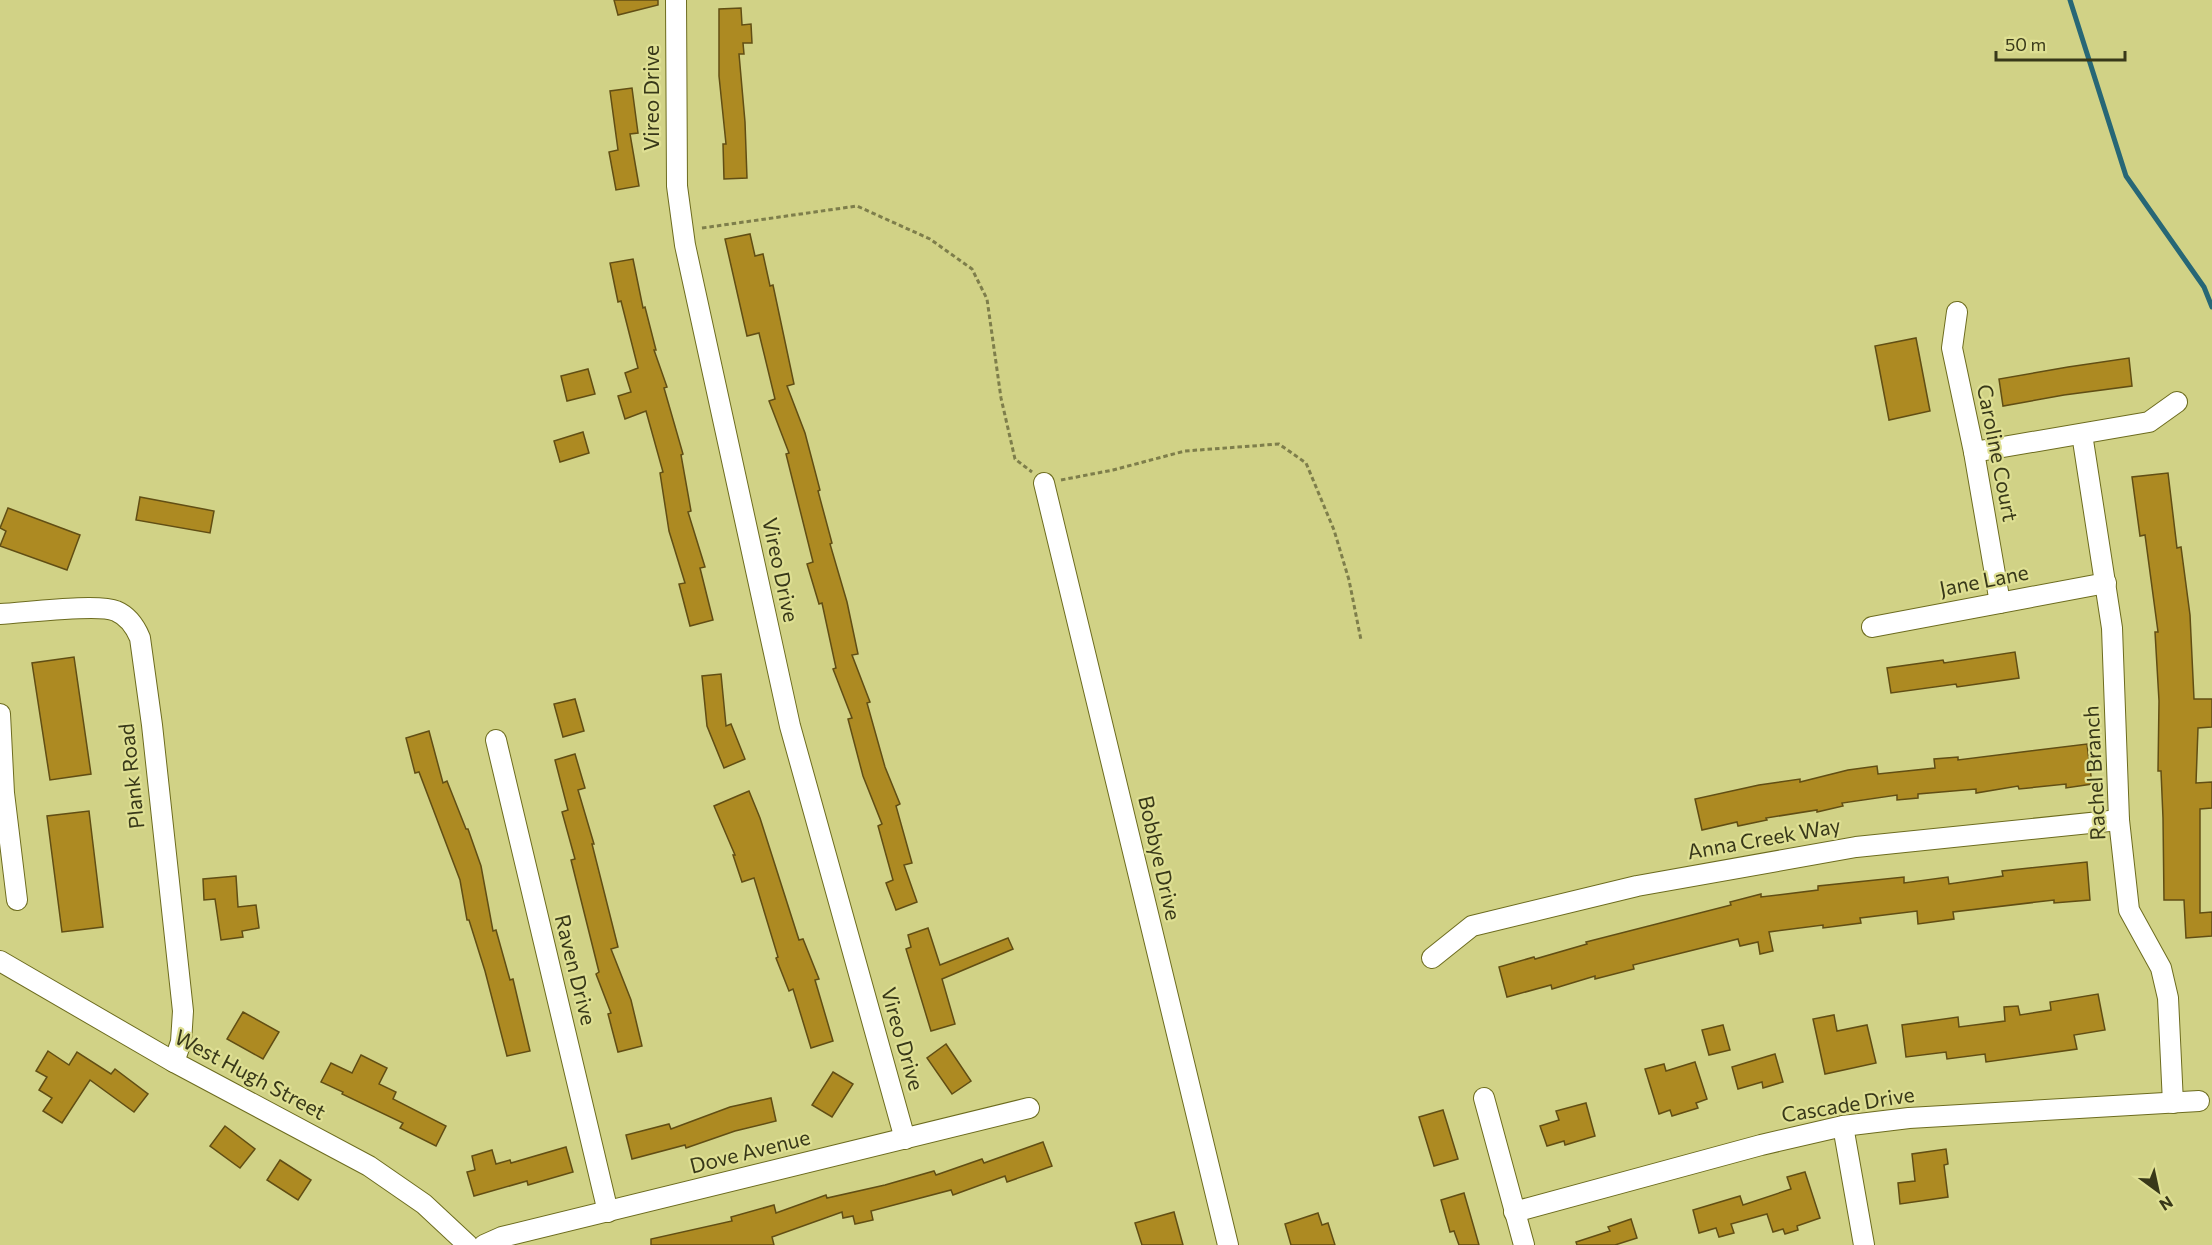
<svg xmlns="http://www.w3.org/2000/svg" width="2212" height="1245" viewBox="0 0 2212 1245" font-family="Commissioner,sans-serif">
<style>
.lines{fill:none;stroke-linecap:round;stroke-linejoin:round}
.stream{stroke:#276776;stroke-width:5}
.building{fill:#ad8a22;stroke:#614e14;stroke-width:1.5}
.minor-casing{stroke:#6d6c1f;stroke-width:22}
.path{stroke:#7e7e4b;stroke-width:3;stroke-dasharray:4.5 3;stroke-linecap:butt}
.minor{stroke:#fff;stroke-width:20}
.labels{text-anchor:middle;stroke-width:4.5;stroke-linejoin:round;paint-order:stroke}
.street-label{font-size:21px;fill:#383819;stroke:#dedf93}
</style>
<rect width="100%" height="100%" fill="#d1d286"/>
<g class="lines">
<polyline class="stream" points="2070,0 2126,176 2204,287 2212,307"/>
</g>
<g class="building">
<polygon points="614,0 658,0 658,5 618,15"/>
<polygon points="741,8 742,25 751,24 752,43 743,43 744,54 739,54 745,122 747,178 724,179 723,144 726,144 719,76 719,9"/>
<polygon points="632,88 638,133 630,134 639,186 616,190 609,152 618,150 610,91"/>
<polygon points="750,234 755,256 763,254 770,286 773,285 794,384 787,386 805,433 820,490 818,491 832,543 830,544 847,602 858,654 852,655 870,702 867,703 885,767 900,804 896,806 912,863 904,865 917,902 896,910 886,883 893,880 878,826 882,824 863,776 848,719 852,718 833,669 836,668 822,603 819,604 807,564 813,562 786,454 789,453 769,401 775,399 759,333 747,336 725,239"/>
<polygon points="633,259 643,308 645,307 656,350 654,350 667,387 664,388 683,454 681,455 691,511 688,512 705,567 700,568 713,620 690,626 679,584 685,583 669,531 660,473 663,472 646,411 625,419 618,396 631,392 625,373 638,368 621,301 618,302 610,263"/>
<polygon points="1916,338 1930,411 1889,420 1875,346"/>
<polygon points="2129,358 2132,386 2064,395 2003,406 1999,379 2068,367"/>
<polygon points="588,369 595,394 567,401 561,376"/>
<polygon points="583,432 589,453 560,462 554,441"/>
<polygon points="2168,473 2177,548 2181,547 2190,615 2194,699 2212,699 2212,727 2198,728 2196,783 2212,782 2212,808 2200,809 2200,913 2212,912 2212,936 2186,938 2184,900 2164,900 2163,818 2161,771 2158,771 2159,701 2155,632 2158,632 2145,535 2140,536 2132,477"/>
<polygon points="140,497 214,511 210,533 136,520"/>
<polygon points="8,508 80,535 67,570 0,546 6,531 0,528"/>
<polygon points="2015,652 2019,678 1957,687 1956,684 1891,693 1887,668 1943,660 1944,663"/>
<polygon points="74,657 91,774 50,780 32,663"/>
<polygon points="721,674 726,726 731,724 745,759 724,768 707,726 702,676"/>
<polygon points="575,699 584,731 563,737 554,704"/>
<polygon points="429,731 443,783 447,781 466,829 468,829 481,866 493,931 496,930 510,980 513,979 530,1051 507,1056 485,971 469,920 467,920 460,880 419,772 415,773 406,738"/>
<polygon points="2087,744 2092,784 2066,788 2066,784 2019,789 2018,786 1976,793 1976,789 1918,794 1918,798 1897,800 1897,795 1842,803 1843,806 1817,812 1817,810 1766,818 1767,820 1738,826 1737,822 1702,830 1695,799 1759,785 1800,779 1800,782 1848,770 1877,766 1878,774 1935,768 1934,759 1958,757 1958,760"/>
<polygon points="575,754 585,788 578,790 594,844 592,844 618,947 611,949 631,1000 642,1046 618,1052 608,1014 611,1013 596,974 599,972 571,860 575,859 562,812 568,810 555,760"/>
<polygon points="749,791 760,818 799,940 803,939 819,979 815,980 833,1041 811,1048 793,989 789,991 776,958 778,957 754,878 742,882 733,855 735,855 714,806"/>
<polygon points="89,811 103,927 62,932 47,816"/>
<polygon points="2087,862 2090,900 2054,903 2054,900 1953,912 1954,919 1918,924 1917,911 1860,918 1861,923 1823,928 1823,925 1769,932 1773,951 1760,954 1758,942 1740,946 1738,939 1633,965 1634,969 1595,979 1595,976 1552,989 1551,985 1507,997 1499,967 1534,957 1535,959 1587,944 1586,942 1731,905 1730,902 1761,894 1761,897 1818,890 1818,886 1904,877 1904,883 1948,877 1949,884 2003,876 2002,871"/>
<polygon points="236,876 238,907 256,905 259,928 242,931 243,937 221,940 215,899 204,900 203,879"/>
<polygon points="928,928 940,965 1008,938 1013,949 942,979 955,1024 931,1031 906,949 911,947 908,935"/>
<polygon points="2098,994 2105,1030 2074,1035 2077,1049 1986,1062 1985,1054 1947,1059 1946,1052 1906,1057 1902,1025 1958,1017 1959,1027 2005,1021 2004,1007 2018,1006 2020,1015 2051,1010 2050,1002"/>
<polygon points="243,1012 279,1032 263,1059 227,1039"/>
<polygon points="1834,1015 1837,1031 1867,1025 1876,1063 1825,1074 1813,1019"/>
<polygon points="1723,1025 1730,1050 1709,1055 1702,1030"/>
<polygon points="946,1044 971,1081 952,1094 927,1058"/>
<polygon points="48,1051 69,1065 77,1052 111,1074 115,1069 148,1094 134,1112 90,1080 62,1123 43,1111 52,1098 39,1090 47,1077 36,1071"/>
<polygon points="1775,1054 1783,1082 1763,1088 1762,1082 1738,1089 1732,1067"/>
<polygon points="361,1055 387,1068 379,1084 396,1092 393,1099 446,1126 436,1146 400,1128 403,1123 342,1094 343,1092 321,1082 331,1063 352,1073"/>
<polygon points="1695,1062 1707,1099 1696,1103 1698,1108 1672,1116 1670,1110 1659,1114 1645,1069 1664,1064 1666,1071"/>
<polygon points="833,1072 853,1084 832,1117 812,1105"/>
<polygon points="771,1098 776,1121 735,1131 686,1148 685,1145 632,1159 626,1135 669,1124 671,1129 730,1107"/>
<polygon points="1586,1103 1595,1136 1565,1145 1564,1141 1547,1146 1540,1126 1559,1120 1556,1111"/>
<polygon points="1443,1110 1458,1159 1434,1166 1419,1117"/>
<polygon points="225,1126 255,1149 240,1168 210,1146"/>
<polygon points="1043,1142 1052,1166 1007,1182 1005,1176 953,1195 951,1190 871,1211 873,1220 855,1224 853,1216 843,1218 842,1212 772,1237 774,1245 651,1245 651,1239 732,1221 731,1217 774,1205 776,1213 826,1195 827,1198 885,1185 934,1171 936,1175 982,1159 984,1163"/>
<polygon points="566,1147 573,1172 528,1185 527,1181 474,1196 467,1172 475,1170 472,1156 492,1150 496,1164 510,1160 511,1163"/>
<polygon points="1946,1149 1948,1164 1944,1165 1948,1197 1900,1204 1898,1183 1915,1181 1912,1154"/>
<polygon points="280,1160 311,1180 298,1200 267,1180"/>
<polygon points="1805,1172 1820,1218 1797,1226 1798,1230 1785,1234 1783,1229 1773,1232 1767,1214 1731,1224 1734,1233 1719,1237 1716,1228 1699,1233 1693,1210 1740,1196 1743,1205 1791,1189 1787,1177"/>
<polygon points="1464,1193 1479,1245 1459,1245 1454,1231 1450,1232 1441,1200"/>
<polygon points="1174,1212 1183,1245 1142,1245 1135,1223"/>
<polygon points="1318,1213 1322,1225 1328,1223 1335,1245 1291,1245 1285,1224"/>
<polygon points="1631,1219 1637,1238 1615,1245 1577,1245 1576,1242 1610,1231 1608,1227"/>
</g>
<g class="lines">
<defs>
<g id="minor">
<polyline points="676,0 677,186 685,245 790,726 905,1139"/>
<polyline points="1957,312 1952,348 1974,452 2000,603"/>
<polyline points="2082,434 2112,628 2119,820 2129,910 2161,968 2168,998 2173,1103"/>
<polyline points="1974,452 2149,422 2177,402"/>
<polyline points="1044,483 1228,1245"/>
<path d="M 0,614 C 24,613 98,603 116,611 C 128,616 135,626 140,638 L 152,725 L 183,1011 L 181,1042 L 174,1062"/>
<polyline points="1872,627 2106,583"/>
<polyline points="0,714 4,793 17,900"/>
<polyline points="496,740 608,1212"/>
<polyline points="1432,958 1472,926 1637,886 1856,847 2119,820"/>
<polyline points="0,961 174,1062 369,1166 424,1204 468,1245"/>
<polyline points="1484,1098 1524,1245"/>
<polyline points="1843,1126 1864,1245"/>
<polyline points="1514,1212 1761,1145 1843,1126 1909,1118 2199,1101"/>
<polyline points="484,1245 502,1237 1029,1108"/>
</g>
</defs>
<use href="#minor" class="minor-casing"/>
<g class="path">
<polyline points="702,228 857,206 930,239 972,269 987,299 1001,398 1015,459 1032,472"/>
<polyline points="1061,480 1113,470 1185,451 1279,444 1306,463 1334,530 1349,580 1361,640"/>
</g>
<use href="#minor" class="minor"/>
</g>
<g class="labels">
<g class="street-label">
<text transform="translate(652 98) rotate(-90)" y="7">Vireo Drive</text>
<text transform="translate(1997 453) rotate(79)" y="7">Caroline Court</text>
<text transform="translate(780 570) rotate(78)" y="7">Vireo Drive</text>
<text transform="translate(1984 581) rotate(-11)" y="7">Jane Lane</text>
<text transform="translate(2095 773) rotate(-93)" y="7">Rachel Branch</text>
<text transform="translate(132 776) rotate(-96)" y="7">Plank Road</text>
<text transform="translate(1764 839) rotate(-10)" y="7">Anna Creek Way</text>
<text transform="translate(1159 858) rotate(77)" y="7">Bobbye Drive</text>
<text transform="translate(575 970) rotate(76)" y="7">Raven Drive</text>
<text transform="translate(902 1039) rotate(74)" y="7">Vireo Drive</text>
<text transform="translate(250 1075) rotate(28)" y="7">West Hugh Street</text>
<text transform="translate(1848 1105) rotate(-9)" y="7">Cascade Drive</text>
<text transform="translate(750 1152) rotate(-14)" y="7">Dove Avenue</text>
</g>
</g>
<g transform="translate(2158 1191) rotate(147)" stroke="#dedf93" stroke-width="4.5" paint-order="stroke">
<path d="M0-4.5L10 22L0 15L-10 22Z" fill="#383819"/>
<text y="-9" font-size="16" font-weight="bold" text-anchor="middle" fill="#383819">N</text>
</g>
<path d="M1996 51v9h129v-9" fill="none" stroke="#383819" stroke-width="3"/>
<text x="2005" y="51" font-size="18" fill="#383819" stroke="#dedf93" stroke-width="4.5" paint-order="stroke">50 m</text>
</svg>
